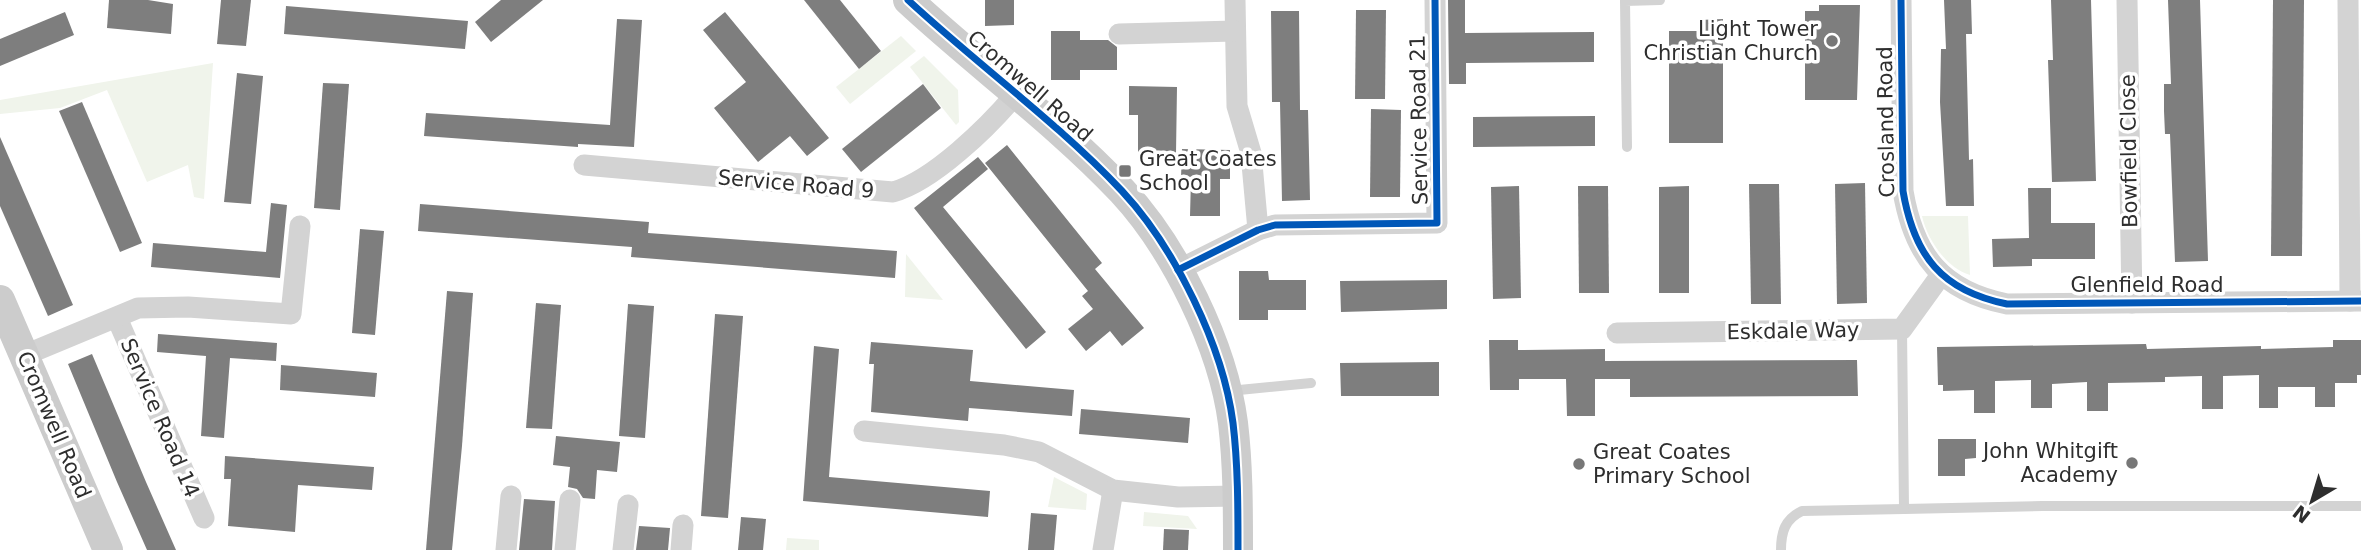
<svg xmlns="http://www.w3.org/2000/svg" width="2361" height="550" viewBox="0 0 2361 550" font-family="'DejaVu Sans',sans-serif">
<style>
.green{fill:#f0f4eb}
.building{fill:#7e7e7e}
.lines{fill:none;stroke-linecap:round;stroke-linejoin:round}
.lane{stroke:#d3d3d3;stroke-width:10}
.street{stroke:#d3d3d3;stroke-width:21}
.secondary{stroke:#ccc;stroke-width:30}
.cycleway-casing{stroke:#fff;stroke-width:11}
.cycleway{stroke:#0057b8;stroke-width:7}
.poi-dot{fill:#777;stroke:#fff;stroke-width:2.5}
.labels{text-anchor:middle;stroke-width:7;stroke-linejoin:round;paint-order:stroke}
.poi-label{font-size:21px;fill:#2e2e2e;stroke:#fff;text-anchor:end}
.street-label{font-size:21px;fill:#2e2e2e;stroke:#fff}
</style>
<rect width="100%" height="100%" fill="#fff"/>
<g class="green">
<polygon points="901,36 916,51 850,104 836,87"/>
<polygon points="924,56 958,90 959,122 956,125 910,67"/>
<polygon points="213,63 204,199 194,197 188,165 147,182 107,90 60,108 0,114 0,100"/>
<path d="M 1922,216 L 1968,216 L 1970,275 C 1946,268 1927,239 1922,216 Z"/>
<polygon points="906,254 943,300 905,297"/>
<polygon points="1054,477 1087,494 1086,510 1048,507"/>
<polygon points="1144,512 1188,516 1197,529 1143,526"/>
<polygon points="787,538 819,540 819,550 786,550"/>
</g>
<g class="building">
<polygon points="109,0 148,0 173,4 171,34 107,28"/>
<polygon points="221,0 251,0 246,46 217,44"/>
<polygon points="501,0 543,0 491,42 475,22"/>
<polygon points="804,0 840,0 881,51 859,69"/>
<polygon points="985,0 1014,0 1014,25 985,26"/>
<polygon points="1448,0 1465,0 1465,33 1594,32 1594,62 1466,63 1466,84 1449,84"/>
<polygon points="1944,0 1971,0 1972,34 1966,34 1969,160 1973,159 1974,206 1946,206 1940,102 1941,49 1946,49"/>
<polygon points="2051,0 2091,0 2096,181 2052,182 2048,60 2053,60"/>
<polygon points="2168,0 2200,0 2208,261 2175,262 2170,134 2165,134 2164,111 2164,84 2171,84"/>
<polygon points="2273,0 2304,0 2302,256 2271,256"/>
<polygon points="1819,5 1860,5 1857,100 1805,100 1805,11 1819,11"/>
<polygon points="286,6 468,21 465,49 284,34"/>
<polygon points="1356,10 1386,10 1385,99 1355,99"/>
<polygon points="1271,11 1299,11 1300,110 1308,110 1310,200 1282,201 1280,102 1272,102"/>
<polygon points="65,12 74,35 0,66 0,39"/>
<polygon points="725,12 829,138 807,156 790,136 758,162 714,108 746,82 703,30"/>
<polygon points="617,19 642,20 634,147 578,144 578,147 424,136 426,113 610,125"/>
<polygon points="1723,19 1723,143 1669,143 1669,31 1699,31 1699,20"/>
<polygon points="1051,31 1080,31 1080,40 1108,40 1117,47 1117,70 1080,70 1080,80 1051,80"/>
<polygon points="237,73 263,76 251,204 224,202"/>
<polygon points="323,83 349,84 340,210 314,208"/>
<polygon points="923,84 941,108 861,172 842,149"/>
<polygon points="1129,86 1177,87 1176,153 1138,153 1138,115 1129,115"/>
<polygon points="82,102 142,243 120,252 59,111"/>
<polygon points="1371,109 1401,110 1400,197 1370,197"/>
<polygon points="1595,116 1595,146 1473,147 1473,117"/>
<polygon points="0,137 73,305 48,316 0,206"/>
<polygon points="1007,145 1102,263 1095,269 1144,328 1122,346 1110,331 1086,351 1068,329 1093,309 1082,296 1088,291 985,163"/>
<polygon points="1182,149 1230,150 1230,179 1220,179 1220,216 1190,216 1191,178 1181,178"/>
<polygon points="978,157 988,169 943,207 1046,332 1026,349 914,208"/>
<polygon points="1865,183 1867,303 1837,304 1835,184"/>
<polygon points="1749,184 1779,184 1781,304 1751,304"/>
<polygon points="1519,186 1521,298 1493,299 1491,187"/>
<polygon points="1578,186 1608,186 1609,293 1579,293"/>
<polygon points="1689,186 1689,293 1659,293 1659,187"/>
<polygon points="2028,188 2051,188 2051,223 2095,223 2095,259 2032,259 2032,266 1993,267 1992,239 2029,238"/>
<polygon points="271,203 287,205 280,278 151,267 153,243 266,252"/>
<polygon points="420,204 649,222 648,233 897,251 895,278 631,257 632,247 418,231"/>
<polygon points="360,229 384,231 375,335 352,333"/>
<polygon points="1239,271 1268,271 1269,280 1306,280 1306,310 1268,310 1268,320 1239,320"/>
<polygon points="1447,280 1447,309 1341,312 1340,281"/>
<polygon points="447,291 473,293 462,446 452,550 426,550"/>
<polygon points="536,303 561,305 552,429 526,428"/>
<polygon points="628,304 654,306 645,438 619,436"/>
<polygon points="715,314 743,316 728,518 701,516"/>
<polygon points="158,334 277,343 276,361 230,358 224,438 201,436 206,356 157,352"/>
<polygon points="1489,340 1518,340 1518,350 1605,349 1605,361 1857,360 1858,396 1630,397 1630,379 1595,379 1595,416 1567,416 1566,379 1519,379 1519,390 1490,390"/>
<polygon points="2333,340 2361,340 2361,375 2357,375 2357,383 2335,383 2335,407 2315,407 2315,387 2278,387 2278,408 2259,408 2259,375 2223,376 2223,409 2202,409 2202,376 2165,377 2165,382 2108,383 2108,411 2087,411 2087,382 2052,384 2052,408 2031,408 2031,380 1995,381 1995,413 1974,413 1974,390 1943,391 1943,385 1938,385 1937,347 2146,344 2147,349 2261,346 2261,349 2333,347"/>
<polygon points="871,342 973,350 970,381 1074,390 1072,416 969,408 968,421 871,412 874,364 869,364"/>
<polygon points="814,346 839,349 829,477 990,491 988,517 803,501"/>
<polygon points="92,354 146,482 176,550 147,550 117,482 68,364"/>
<polygon points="1439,362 1439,396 1341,396 1340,363"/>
<polygon points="281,365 377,373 375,397 280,390"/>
<polygon points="1081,409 1190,418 1188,443 1079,434"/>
<polygon points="556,436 620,442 617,472 597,470 595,499 583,498 577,489 568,487 570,467 553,465"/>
<polygon points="1938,439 1976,439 1976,458 1965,459 1965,476 1938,476"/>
<polygon points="225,456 374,467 372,490 298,485 295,532 228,526 231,479 224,479"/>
<polygon points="524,499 555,501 552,550 519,550"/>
<polygon points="1031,513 1057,515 1054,550 1028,550"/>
<polygon points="741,517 766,519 763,550 738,550"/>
<polygon points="639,526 670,528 668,550 636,550"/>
<polygon points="1164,529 1189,530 1188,550 1163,550"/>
</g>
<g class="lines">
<g class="lane">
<polyline points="1627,147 1625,1 1660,0"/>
<polyline points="1902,329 1904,509 2042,506 2361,506"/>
<polyline points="1229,391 1311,383"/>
<path d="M 1781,550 C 1781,532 1785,519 1802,511 L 1904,509"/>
</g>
<g class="street">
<polyline points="1235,0 1237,106 1251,153 1258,230"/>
<path d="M 1901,0 L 1903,191 C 1914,256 1942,291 2007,304 L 2361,301"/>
<polyline points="2127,0 2132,303"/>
<polyline points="2348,0 2350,301"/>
<polyline points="1119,34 1235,31"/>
<path d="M 584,165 L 893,192 C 933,181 988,127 1015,95"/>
<polyline points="1178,270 1258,230 1275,225 1437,223 1435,0"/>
<polyline points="117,318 204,518"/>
<polyline points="1617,333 1902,329 1941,275"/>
<polyline points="25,355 138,308 188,307 291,314 300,226"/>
<polyline points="864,431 1004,445 1039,452 1113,490 1178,497 1239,496"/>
<polyline points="506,550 511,496"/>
<polyline points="565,550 570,500"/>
<polyline points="623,550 628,505"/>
<polyline points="681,550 683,525"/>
<polyline points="1103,550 1113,490"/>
</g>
<g class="secondary">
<path d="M 908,0 C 978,65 1057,122 1122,191 C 1175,248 1223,346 1233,423 C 1238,465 1238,507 1238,550"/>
<polyline points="0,300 108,550"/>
</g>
<defs>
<g id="cycleway">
<path d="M 908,0 C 978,65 1057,122 1122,191 C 1175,248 1223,346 1233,423 C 1238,465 1238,507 1238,550"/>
<path d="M 1901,0 L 1903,191 C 1914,256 1942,291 2007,304 L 2361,301"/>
<polyline points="1178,270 1258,230 1275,225 1437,223 1435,0"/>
</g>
</defs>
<use href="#cycleway" class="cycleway-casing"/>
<use href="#cycleway" class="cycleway"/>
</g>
<g class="poi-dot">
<circle cx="1832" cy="41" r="7"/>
<rect x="1118" y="164" width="14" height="14" rx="3.5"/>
<circle cx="2132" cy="463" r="7"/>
<circle cx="1579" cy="464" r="7"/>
</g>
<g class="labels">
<g class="poi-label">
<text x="1818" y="36">Light Tower<tspan x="1818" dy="24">Christian Church</tspan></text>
<text x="1139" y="166" text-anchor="start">Great Coates<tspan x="1139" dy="24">School</tspan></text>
<text x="2118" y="458">John Whitgift<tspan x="2118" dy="24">Academy</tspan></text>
<text x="1593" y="459" text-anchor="start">Great Coates<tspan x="1593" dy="24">Primary School</tspan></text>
</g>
<g class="street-label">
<text transform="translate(1030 86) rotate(41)" y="7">Cromwell Road</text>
<text transform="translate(1419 120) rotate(-91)" y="7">Service Road 21</text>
<text transform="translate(1886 122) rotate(-91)" y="7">Crosland Road</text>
<text transform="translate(2129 151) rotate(-91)" y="7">Bowfield Close</text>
<text transform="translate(796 184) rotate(5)" y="7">Service Road 9</text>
<text x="2147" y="292">Glenfield Road</text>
<text transform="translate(1793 331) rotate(-1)" y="7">Eskdale Way</text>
<text transform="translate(160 418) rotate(67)" y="7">Service Road 14</text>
<text transform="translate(54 425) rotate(67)" y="7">Cromwell Road</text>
</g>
</g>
<g transform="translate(2312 501) rotate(218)" stroke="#ffffff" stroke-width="5" paint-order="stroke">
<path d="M0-5L12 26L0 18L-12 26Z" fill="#2e2e2e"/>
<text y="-10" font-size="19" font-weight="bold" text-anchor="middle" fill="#2e2e2e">N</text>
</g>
</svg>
